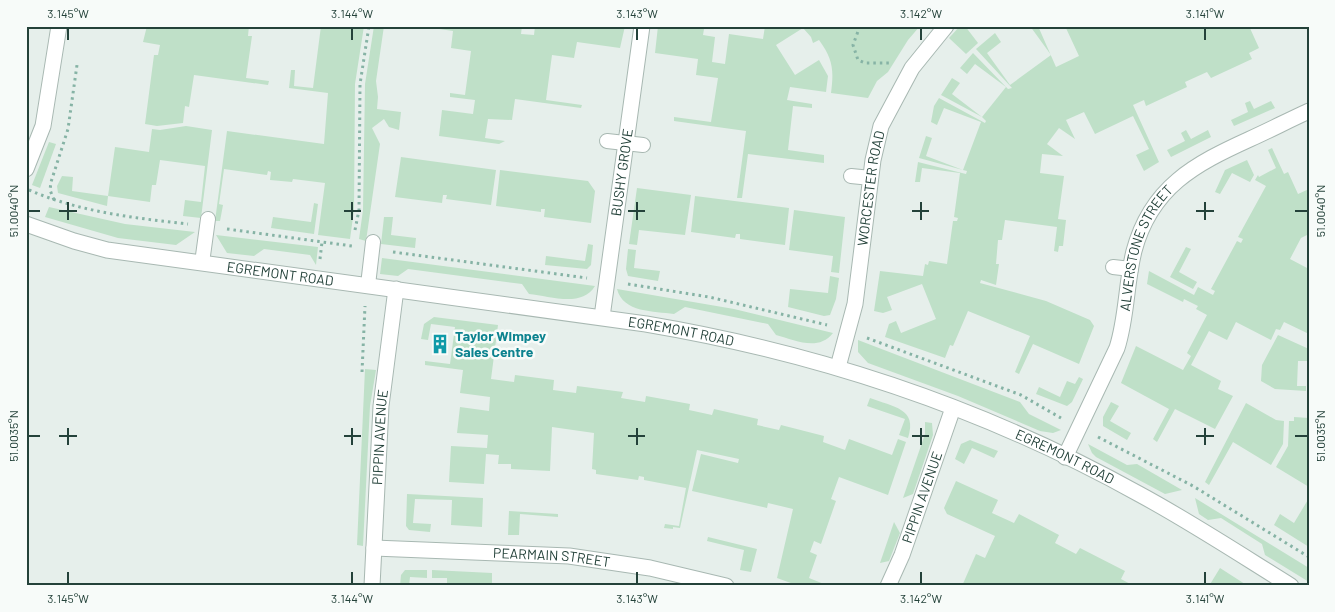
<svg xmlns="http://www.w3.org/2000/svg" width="1335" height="612" viewBox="0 0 1335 612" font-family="Barlow,sans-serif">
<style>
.green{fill:#bfe0c8}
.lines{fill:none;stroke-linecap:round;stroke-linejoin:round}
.service-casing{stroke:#a8b8b2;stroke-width:16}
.minor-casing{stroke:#a8b8b2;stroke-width:17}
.tertiary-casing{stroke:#a8b8b2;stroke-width:17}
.path{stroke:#86b3a5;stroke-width:3;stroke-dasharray:2.5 4;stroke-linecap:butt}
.service{stroke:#fff;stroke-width:14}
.minor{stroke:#fff;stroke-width:15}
.tertiary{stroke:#fff;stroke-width:15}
.ticks{fill:none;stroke:#24423a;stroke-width:2}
.labels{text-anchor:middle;stroke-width:5;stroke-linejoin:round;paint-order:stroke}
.street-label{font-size:14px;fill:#24423a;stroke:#f7fbf9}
.culture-label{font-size:14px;font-weight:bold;fill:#0d838f;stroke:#f7fbf9;text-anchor:start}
.neatline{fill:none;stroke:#24423a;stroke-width:2}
.ticks-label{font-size:12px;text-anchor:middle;fill:#24423a}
</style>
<rect width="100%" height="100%" fill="#e6efeb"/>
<g class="green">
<polygon points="147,26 249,26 248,36 252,36 246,78 269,81 268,85 194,75 189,107 185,106 183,123 157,126 145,124 154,55 158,55 160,45 143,42"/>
<polygon points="321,26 364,26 355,84 354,210 350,239 318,235 325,183 293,179 292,182 270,180 271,172 268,171 267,175 224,169 219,204 223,205 220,221 215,221 227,131 324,144 328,93 289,88 291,70 295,70 294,86 313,88"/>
<polygon points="374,26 384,26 376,81 378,97 377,109 401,112 399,130 389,127 384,119 372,128 380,144 366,241 359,239 363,210 365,84"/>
<polygon points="419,26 472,26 485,29 486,26 522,26 521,34 534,35 535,26 625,26 620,48 577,42 574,58 552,55 546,100 582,105 581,108 515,99 512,120 488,119 485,138 505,141 499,144 439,136 442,110 473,114 475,100 450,97 450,93 465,95 471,51 451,48 453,31"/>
<path d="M 658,26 L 704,29 L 703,35 L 715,37 L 712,62 L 725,64 L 729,34 L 763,39 L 765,26 L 920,26 L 908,40 L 888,72 L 877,81 L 868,98 L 831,93 C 834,70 833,59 819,40 L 813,43 L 811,37 L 803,28 L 776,45 L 795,75 L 819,60 L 828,76 L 826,92 L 790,87 L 787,100 L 812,104 L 812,108 L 793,106 L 788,150 L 824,155 L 824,163 L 748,154 L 742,198 L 737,198 L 746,131 L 674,121 L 674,117 L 711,122 L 718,78 L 696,75 L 698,59 L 655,53 Z"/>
<polygon points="960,26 965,26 978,43 966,54 949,38"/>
<polygon points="1030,26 1038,26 1056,67 1079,56 1065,26 1249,26 1259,48 1249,53 1252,59 1211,78 1207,72 1185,82 1187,87 1146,106 1144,100 1133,105 1159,162 1144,171 1136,155 1149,149 1133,116 1095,134 1084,112 1066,120 1075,139 1059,128 1047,144 1063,156 1042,154 1040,173 1064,176 1058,219 1066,220 1063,246 1059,246 1058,252 1054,251 1057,227 1005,220 1002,240 998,240 996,264 999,264 996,285 981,280 980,283 1046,301 1090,320 1094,326 1079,364 1033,344 1019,374 1015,372 1030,336 968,311 953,346 950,345 945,358 885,337 889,324 896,321 901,333 936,319 922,284 887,297 892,310 883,313 874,311 880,271 923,276 925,264 928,265 929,261 947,264 953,221 957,221 958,218 954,217 960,173 922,168 920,182 915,182 918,162 966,174 967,171 963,170 919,158 926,136 932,138 926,156 963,170 981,122 944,108 937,125 931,122 934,106 939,98 985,123 986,121 982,117 941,95 952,78 960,83 952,94 982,117 1006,87 975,64 967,74 960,68 973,53 1008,89 1012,88 976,49 995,33 1001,42 987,53 1010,85 1051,55"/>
<polygon points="1250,101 1254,109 1271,101 1275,108 1234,126 1231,120 1248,112 1245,103"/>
<polygon points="186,126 212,130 201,218 183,216 185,200 201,202 205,166 160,160 156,185 152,185 150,202 108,196 107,206 58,193 57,186 62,176 73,177 72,191 108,196 115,147 149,152 152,129 160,130"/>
<polygon points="1186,130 1191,139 1208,130 1211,137 1171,157 1167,150 1185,141 1181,133"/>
<polygon points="49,142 56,144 40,188 32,185"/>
<polygon points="1272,148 1284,174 1288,172 1298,194 1309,189 1309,234 1301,238 1290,259 1309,269 1309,334 1284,322 1280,330 1276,329 1271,340 1236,322 1227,340 1209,331 1191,365 1221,381 1218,389 1233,396 1215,429 1175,409 1157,442 1153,439 1169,409 1121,383 1136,346 1183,370 1191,356 1187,353 1207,315 1196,309 1198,306 1184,299 1183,302 1147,284 1149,271 1194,295 1198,287 1213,295 1215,291 1211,289 1237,241 1241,243 1243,239 1238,237 1266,186 1255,180 1258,175 1259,177 1276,168 1268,150"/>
<polygon points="401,157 496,170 491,205 446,199 447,195 443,195 442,203 395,197"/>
<polygon points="1247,160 1254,175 1250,182 1232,173 1220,194 1215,192 1225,170"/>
<polygon points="500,170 588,181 595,191 591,223 544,217 545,209 541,209 541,212 496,206"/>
<polygon points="637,188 691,195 685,235 639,230 637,245 629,244"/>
<polygon points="695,196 789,208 785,245 740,239 740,234 736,234 735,238 691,232"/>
<polygon points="314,203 318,204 314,234 271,228 273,217 311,222"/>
<polygon points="49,207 125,224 195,232 176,245 118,238 45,217"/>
<polygon points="794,210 845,217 839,273 831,272 833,256 789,250"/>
<polygon points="384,217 393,217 391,235 416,238 415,248 381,244"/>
<polygon points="216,235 318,247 316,265 310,255 264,249 254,256 227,253"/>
<polygon points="588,244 593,245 591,265 587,269 545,265 546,256 585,261"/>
<polygon points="1186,247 1191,249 1179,272 1197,282 1193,289 1170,277"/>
<polygon points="628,249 636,250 634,268 660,271 658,281 628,276 626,269"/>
<path d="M 382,258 L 595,286 C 582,308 550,296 529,294 L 522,284 L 408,269 L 398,276 L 380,274 Z"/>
<polygon points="830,276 839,278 836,299 830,315 824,316 788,307 790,289 828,293"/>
<path d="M 617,289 L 734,309 L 833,333 C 818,352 795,340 776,335 L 768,324 L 685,307 L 674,314 C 654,311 623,313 617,289 Z"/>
<polygon points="434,317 498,325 491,379 514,382 515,375 554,380 553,390 576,393 577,386 623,392 621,398 645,402 646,396 690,404 689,410 712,415 714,409 758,419 757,425 779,430 781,425 824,436 823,442 845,450 849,439 892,455 898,439 906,442 888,495 839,477 831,499 836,501 821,544 814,541 810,552 817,555 809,578 824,584 824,586 799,586 777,578 793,509 768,503 767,508 692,491 701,454 738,463 739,459 697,450 680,528 673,527 673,529 664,528 665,524 679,526 686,488 644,480 644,477 639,476 638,480 596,474 596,470 592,469 594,433 552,427 550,471 511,469 511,464 498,464 499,455 486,454 484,484 449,482 451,446 487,448 488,435 457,433 460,407 489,411 490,397 460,393 463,370 425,365 425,361 450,364 455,327 431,324 428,340 421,339 424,324"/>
<polygon points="1278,335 1309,349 1309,361 1298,361 1297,386 1306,386 1306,391 1275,389 1261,381 1262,365"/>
<polygon points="858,340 1020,402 1029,414 1061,430 1053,433 1040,431 958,396 868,363 858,352"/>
<polygon points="365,369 376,370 370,406 363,546 357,545"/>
<polygon points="1079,377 1083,379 1072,402 1067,406 1036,394 1039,387 1060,397 1067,381 1075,384"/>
<path d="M 870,398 C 893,407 918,408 908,438 L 899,435 L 905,419 L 867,406 Z"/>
<polygon points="1111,402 1119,406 1110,421 1131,433 1127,440 1103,426 1103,417"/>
<polygon points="1246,403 1276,420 1284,421 1283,444 1271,465 1233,442 1209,485 1205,482"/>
<polygon points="1294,417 1309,418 1309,487 1276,467 1288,446 1289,421 1294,421"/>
<polygon points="925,422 932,423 933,435 913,494 903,498 925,434"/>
<polygon points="970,440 998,451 994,458 972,448 964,464 955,459 961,444"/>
<polygon points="1088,444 1127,465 1137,464 1182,490 1165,494 1096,457 1092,453"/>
<polygon points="956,481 998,500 992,513 1014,523 1019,514 1059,535 1055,543 1076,554 1080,548 1125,571 1121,579 1134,586 962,586 976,554 985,558 995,536 947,514 944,508"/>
<polygon points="407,494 483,498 482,527 451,525 452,500 415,499 413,523 431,524 430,532 409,530 406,526"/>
<polygon points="1195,498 1309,568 1309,582 1265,555 1262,544 1221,518 1208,520 1199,514"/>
<polygon points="1309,498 1309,547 1274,525 1280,514 1294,523"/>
<polygon points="509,511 558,514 558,517 520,514 519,535 508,535"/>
<polygon points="894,522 900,533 889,561 880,563"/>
<polygon points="708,537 757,549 751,572 740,570 744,550 707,541"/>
<polygon points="1220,568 1248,586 1209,586"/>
<polygon points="405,570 427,570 427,578 410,577 409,586 400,586 401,575"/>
<polygon points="432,570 492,573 492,586 447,586 447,578 432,578"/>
</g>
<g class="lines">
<defs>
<g id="service">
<polyline points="607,141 643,145"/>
<polyline points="851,176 871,178"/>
<polyline points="202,263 208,219"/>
<polyline points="1113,267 1131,269"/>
<polyline points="368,285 373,242"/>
</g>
<g id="minor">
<polyline points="26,169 43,126 59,26"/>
<path id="s1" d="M 602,317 L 642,26"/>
<path id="s2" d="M 838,367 L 855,304 L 873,160 L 881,126 L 912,68 L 946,26"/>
<path id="s3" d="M 1065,457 L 1117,348 C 1127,317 1126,283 1134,251 C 1151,187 1195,164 1250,139 C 1270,130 1289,120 1309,111"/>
<path id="s4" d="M 374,548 L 569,556 L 650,568 L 726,586"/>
<path id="s5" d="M 372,586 L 381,406 L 396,289"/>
<path id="s6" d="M 888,586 L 902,555 L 953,408"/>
</g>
<g id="tertiary">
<path id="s7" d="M 26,224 L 74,241 L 107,250 L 646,324 C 818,353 986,409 1139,494 C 1191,522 1241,555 1291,586"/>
</g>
</defs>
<use href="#service" class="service-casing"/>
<use href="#minor" class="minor-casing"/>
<use href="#tertiary" class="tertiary-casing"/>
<g class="path">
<polyline points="860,26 853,45 858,60 865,63 891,63"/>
<path d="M 29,190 C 80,212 134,218 188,224"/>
<polyline points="54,200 50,190 51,182 68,129 77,65"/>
<polyline points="227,229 352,246"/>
<polyline points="355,230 359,210 360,84 369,26"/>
<polyline points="393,252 587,278"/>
<polyline points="320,259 322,242"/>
<polyline points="628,284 709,297 827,325"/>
<polyline points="867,338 1021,395 1061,418"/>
<polyline points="362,372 365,306"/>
<polyline points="1098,437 1193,486 1309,557"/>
</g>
<use href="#service" class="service"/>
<use href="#minor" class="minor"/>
<use href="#tertiary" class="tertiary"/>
</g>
<path class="ticks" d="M 68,28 L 68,40M 352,28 L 352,40M 637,28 L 637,40M 921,28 L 921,40M 1205,28 L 1205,40M 68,202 L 68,220M 352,202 L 352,220M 637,202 L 637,220M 921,202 L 921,220M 1205,202 L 1205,220M 28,211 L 40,211M 59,211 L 77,211M 344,211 L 361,211M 628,211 L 645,211M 912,211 L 929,211M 1196,211 L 1214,211M 1295,211 L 1308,211M 68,428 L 68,445M 352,428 L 352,445M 637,428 L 637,445M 921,428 L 921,445M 1205,428 L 1205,445M 28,436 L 40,436M 59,436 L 77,436M 344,436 L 361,436M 628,436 L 645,436M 912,436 L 929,436M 1196,436 L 1214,436M 1295,436 L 1308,436M 68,572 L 68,584M 352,572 L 352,584M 637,572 L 637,584M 921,572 L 921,584M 1205,572 L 1205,584"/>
<defs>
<symbol id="building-bare" viewBox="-9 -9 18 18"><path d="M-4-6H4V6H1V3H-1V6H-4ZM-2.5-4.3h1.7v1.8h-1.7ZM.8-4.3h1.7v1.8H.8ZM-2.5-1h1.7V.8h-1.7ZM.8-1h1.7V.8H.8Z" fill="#0f9aa8" stroke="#f7fbf9" stroke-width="2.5" paint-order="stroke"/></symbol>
</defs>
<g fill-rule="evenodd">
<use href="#building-bare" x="426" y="330" width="28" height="28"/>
</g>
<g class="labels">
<g class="street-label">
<text dy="5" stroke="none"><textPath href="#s1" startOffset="146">BUSHY GROVE</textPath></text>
<text dy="5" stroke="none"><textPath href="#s2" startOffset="182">WORCESTER ROAD</textPath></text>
<text dy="5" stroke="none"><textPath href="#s3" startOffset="226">ALVERSTONE STREET</textPath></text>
<text dy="5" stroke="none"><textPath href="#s7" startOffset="260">EGREMONT ROAD</textPath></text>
<text dy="5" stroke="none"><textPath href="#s7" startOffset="665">EGREMONT ROAD</textPath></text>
<text dy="5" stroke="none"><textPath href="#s5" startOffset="149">PIPPIN AVENUE</textPath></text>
<text dy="5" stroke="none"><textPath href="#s7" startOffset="1070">EGREMONT ROAD</textPath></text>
<text dy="5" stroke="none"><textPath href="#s6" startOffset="95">PIPPIN AVENUE</textPath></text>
<text dy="5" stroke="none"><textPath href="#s4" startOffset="178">PEARMAIN STREET</textPath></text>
</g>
<g class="culture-label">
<text x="455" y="341">Taylor Wimpey<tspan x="455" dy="16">Sales Centre</tspan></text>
</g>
</g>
<rect width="1335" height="612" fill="none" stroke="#f7fbf9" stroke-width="55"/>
<rect x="28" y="28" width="1280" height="556" class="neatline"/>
<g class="ticks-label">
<text x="68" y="18">3.145°W</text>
<text x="352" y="18">3.144°W</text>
<text x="637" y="18">3.143°W</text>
<text x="921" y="18">3.142°W</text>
<text x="1205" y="18">3.141°W</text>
<text transform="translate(14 211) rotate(-90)" y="4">51.0040°N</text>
<text transform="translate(1321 211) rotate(-90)" y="4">51.0040°N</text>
<text transform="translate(14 436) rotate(-90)" y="4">51.0035°N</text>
<text transform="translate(1321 436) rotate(-90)" y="4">51.0035°N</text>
<text x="68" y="603">3.145°W</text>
<text x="352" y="603">3.144°W</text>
<text x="637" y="603">3.143°W</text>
<text x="921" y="603">3.142°W</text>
<text x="1205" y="603">3.141°W</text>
</g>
</svg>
